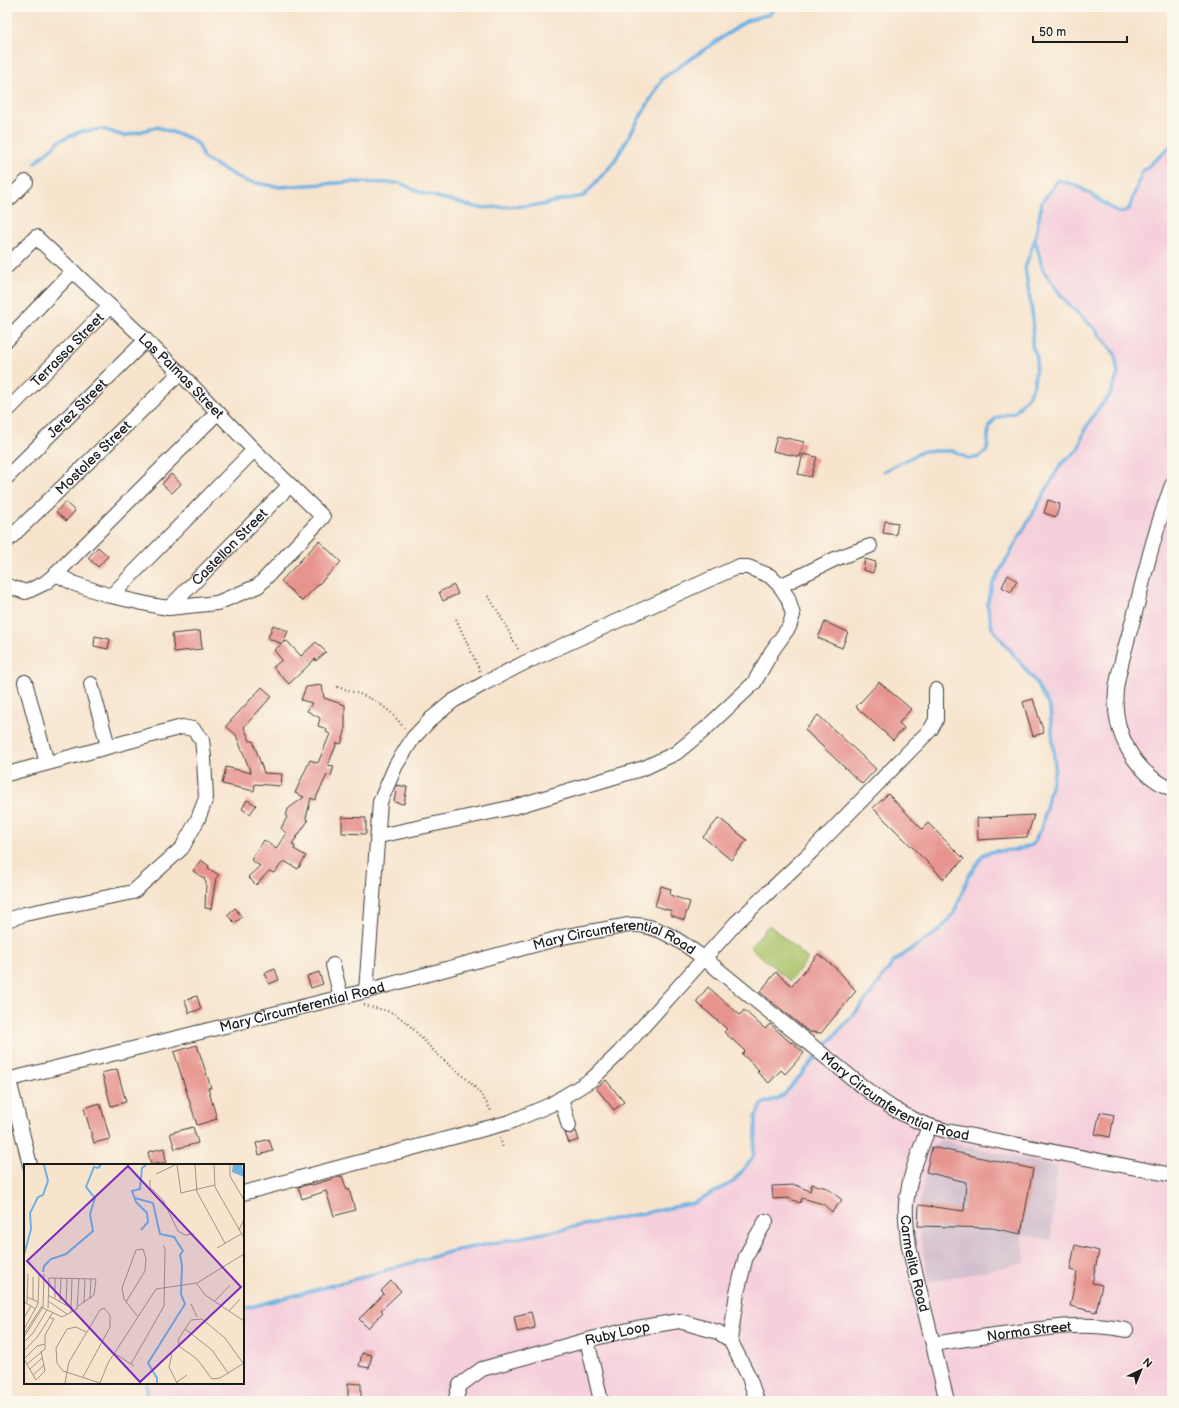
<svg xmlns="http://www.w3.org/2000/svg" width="1179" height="1408" viewBox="0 0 1179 1408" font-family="'Balsamiq Sans',sans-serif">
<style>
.built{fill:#f5cfdb}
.industrial{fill:#d1bdcc}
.green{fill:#acc56a;stroke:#647043}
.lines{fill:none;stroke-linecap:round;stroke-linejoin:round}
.stream{stroke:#6eb1e3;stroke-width:3.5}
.building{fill:#e7948f}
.minor-casing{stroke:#3d3a37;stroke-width:16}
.path{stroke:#3d3a37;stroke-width:2;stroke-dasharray:1 3;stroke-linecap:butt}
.minor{stroke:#fff;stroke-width:14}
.labels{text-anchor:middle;stroke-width:3;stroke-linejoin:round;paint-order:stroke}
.street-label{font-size:14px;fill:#1c1c1c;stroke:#fbf7ec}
.inset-river{fill:none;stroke:#6eb1e3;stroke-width:2}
.inset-road{fill:none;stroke:#9f9486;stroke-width:1}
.view{fill:#7b2cbf;fill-opacity:0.15;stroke:#7b2cbf;stroke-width:2}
.inset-edge{fill:none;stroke:#1c1c1c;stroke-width:2}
</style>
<rect width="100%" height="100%" fill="#fbf7ec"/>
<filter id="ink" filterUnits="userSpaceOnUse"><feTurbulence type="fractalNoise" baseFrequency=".025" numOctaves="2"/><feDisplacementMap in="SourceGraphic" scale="8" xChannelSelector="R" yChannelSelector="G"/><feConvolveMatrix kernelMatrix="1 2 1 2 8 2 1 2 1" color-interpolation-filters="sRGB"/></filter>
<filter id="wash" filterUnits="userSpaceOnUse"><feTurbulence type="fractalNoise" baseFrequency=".012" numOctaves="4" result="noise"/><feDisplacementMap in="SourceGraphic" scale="16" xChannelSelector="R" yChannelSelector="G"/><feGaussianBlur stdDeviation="0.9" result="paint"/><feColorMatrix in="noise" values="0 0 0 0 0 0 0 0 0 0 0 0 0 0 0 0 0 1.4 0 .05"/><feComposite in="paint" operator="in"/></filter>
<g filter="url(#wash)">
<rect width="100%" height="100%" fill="#f7e4cd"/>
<polygon class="built" points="1170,145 1172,145 1172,1401 146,1401 148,1393 146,1383 243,1383 243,1309 359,1278 453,1251 694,1203 733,1182 753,1157 756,1133 756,1116 762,1104 783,1096 867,999 894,961 940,930 954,913 968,877 984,854 995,851 1016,850 1032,845 1041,830 1055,768 1050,708 1035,681 992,628 987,604 993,583 1061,464 1078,450 1085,429 1097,410 1110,395 1118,374 1115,354 1095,329 1066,302 1043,270 1035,239 1042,202 1058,180 1078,186 1119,213 1129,209 1142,172"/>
<polygon class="industrial" points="940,1140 1057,1167 1051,1240 1021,1234 1025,1263 929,1282 918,1226 919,1205 932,1147"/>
<polygon class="green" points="769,925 808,959 790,981 750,947"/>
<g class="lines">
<g class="stream">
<polyline points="35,163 59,141 79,132 102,129 124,136 157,127 189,138 199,145 203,158 245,181 280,187 351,182 400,183 422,193 479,208 542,205 561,200 584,196 614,162 663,78 746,21 769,14 778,7"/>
<polyline points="884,471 924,451 953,451 969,459 979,457 987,450 989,426 996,418 1015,412 1027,398 1034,384 1037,357 1032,346 1033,319 1025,268 1035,239 1042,202 1058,180 1078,186 1119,213 1129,209 1142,172 1172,145"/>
<polyline points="822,1050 867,999 894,961 940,930 954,913 968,877 984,854 995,851 1016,850 1032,845 1041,830 1055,768 1050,708 1035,681 992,628 987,604 993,583 1061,464 1078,450 1085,429 1097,410 1110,395 1118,374 1115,354 1095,329 1066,302 1043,270 1035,239"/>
<polyline points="243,1309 359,1278 453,1251 694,1203 733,1182 753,1158 756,1133 756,1116 762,1104 783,1096 818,1055"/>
<polyline points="146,1383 148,1393 146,1401"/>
</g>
</g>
<g id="blocks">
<g class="building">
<polygon points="777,436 804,442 800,457 773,451"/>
<polygon points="803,454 817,457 811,477 798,474"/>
<polygon points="171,474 181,484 172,493 162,484"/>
<polygon points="1048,500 1060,504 1056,517 1044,513"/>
<polygon points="65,502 75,511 66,521 56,512"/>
<polygon points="885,521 898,523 896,535 883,533"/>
<polygon points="319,541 341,562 302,601 281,581"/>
<polygon points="98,547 108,556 98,567 88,558"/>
<polygon points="865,559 876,562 873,573 863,570"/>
<polygon points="1008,575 1017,581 1011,592 1002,587"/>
<polygon points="454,585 458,594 443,601 439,592"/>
<polygon points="825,622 848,632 842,648 818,638"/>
<polygon points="273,625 288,631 283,643 287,641 301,656 316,642 326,652 316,661 315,659 289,684 273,667 282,660 274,650 282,644 268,638"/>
<polygon points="200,631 202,649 174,652 172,634"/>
<polygon points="95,636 110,639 108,649 94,646"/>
<polygon points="879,682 911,709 899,723 904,728 893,740 856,707"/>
<polygon points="322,685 324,698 345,705 345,732 341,744 337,743 328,765 334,766 331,776 327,775 315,800 311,798 306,818 308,821 292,844 295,846 294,849 306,856 298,869 284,861 274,873 269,871 256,885 248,877 260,866 251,860 264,840 276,849 286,833 281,828 287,817 286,816 288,809 304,797 295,793 310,760 318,763 330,734 326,732 327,729 318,726 320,718 307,711 312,703 301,700 306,687"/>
<polygon points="262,687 272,696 244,727 250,741 253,741 264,773 282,774 281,786 255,784 254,791 222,784 226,767 251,773 236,735 226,726"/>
<polygon points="1033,699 1044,733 1033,736 1023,702"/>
<polygon points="818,715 876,769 862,784 805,730"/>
<polygon points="397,785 407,787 404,804 394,802"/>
<polygon points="888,794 922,829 928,823 964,859 944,879 873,808"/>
<polygon points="247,800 256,805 250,814 242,809"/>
<polygon points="1034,815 1027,837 978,840 977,818"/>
<polygon points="342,817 366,818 366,834 342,833"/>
<polygon points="719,818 747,840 731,860 703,837"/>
<polygon points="201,860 209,866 208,868 219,875 216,878 211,909 205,908 206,882 204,880 205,879 193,871"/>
<polygon points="661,886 671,889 670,895 690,902 684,920 670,915 672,911 655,906"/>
<polygon points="235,908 242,917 235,923 227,915"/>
<polygon points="818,954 838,970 856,991 821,1033 809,1032 760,992 776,972 792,986"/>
<polygon points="275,969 279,980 269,984 265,973"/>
<polygon points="319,972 323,984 311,988 307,976"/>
<polygon points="708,987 740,1015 744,1010 765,1029 770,1024 791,1043 792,1042 804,1053 785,1074 781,1070 769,1083 757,1072 759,1070 742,1054 745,1051 724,1032 727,1029 696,1002"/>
<polygon points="197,996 201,1009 189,1013 185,1000"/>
<polygon points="197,1045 211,1088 208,1088 217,1119 197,1125 174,1052"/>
<polygon points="117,1069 126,1102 111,1106 102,1073"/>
<polygon points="606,1080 624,1102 614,1110 596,1088"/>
<polygon points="100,1103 110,1139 94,1143 84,1108"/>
<polygon points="1100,1112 1114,1115 1110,1137 1095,1134"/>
<polygon points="193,1127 198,1143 175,1149 170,1133"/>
<polygon points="576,1131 579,1140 569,1143 565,1133 571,1134"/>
<polygon points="269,1139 273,1151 259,1155 256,1143"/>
<polygon points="932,1147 1033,1169 1021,1234 992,1228 918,1226 919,1205 964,1211 966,1182 926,1172"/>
<polygon points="164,1148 166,1162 151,1165 148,1152"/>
<polygon points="342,1176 347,1190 349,1189 355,1210 334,1216 326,1191 302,1199 298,1187 311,1184 312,1185"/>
<polygon points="812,1184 827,1188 842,1200 832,1212 823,1204 802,1198 800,1203 788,1198 773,1199 772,1186 796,1185 810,1191"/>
<polygon points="1075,1245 1099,1251 1092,1283 1102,1285 1096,1312 1070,1306 1077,1272 1070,1270"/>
<polygon points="391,1281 401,1291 381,1310 383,1312 368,1328 359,1319 384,1294 381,1291"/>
<polygon points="531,1312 535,1328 517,1332 514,1316"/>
<polygon points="362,1353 372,1355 369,1368 359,1366"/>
<polygon points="348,1383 361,1384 361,1398 348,1398"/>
</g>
</g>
</g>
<g filter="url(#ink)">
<use href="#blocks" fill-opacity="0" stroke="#3d3a37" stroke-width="1"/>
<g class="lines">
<defs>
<g id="minor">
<polyline points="7,201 26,182"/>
<path id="s1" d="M 7,266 L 36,237 L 110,306 L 180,373 L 254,450 L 323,517 L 258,586 L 217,603 L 169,608 L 156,606 L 111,596 L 75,584 L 56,574"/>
<polyline points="7,340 73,271"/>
<path id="s2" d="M 7,411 L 110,306"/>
<path id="s3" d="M 7,477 L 146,340"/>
<path d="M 1172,485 C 1157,524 1147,564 1137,605 C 1130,633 1120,661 1116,690 C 1112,731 1133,773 1172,789"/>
<path id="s4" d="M 7,541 L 180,373"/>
<polyline points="7,586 26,592 45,583 56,574 218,412"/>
<polyline points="780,586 835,559 870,546"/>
<polyline points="111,596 254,450"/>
<path id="s5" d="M 169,608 L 290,485"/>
<polyline points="25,682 47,763"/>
<polyline points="91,684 108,746"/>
<polyline points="7,774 182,727 193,729 202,740 204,758 206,798 198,819 182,848 133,892 25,914 7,920"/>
<polyline points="333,965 341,997"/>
<polyline points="366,991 380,802 396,765 413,738 431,719 453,701 485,683 524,663 737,567 748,567 770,576 780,586 788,598 793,615 789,627 772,651 754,683 703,731 676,753 644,768 514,807 379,836"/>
<path id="s6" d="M 7,1080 L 366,991 L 567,936 L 629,925 C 657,923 683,943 705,959 C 745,992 786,1025 827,1058 C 867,1089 896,1119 947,1131 L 1172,1175"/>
<polyline points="9,1080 30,1165"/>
<polyline points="561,1098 569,1126"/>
<path id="s7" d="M 929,1127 C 919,1151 909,1177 906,1204 C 905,1218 907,1233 909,1247 L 947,1401"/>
<polyline points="243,1193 510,1122 550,1105 591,1080 619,1053 736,923 812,851 931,729 936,720 936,690"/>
<polyline points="587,1340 601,1401"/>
<polyline points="730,1340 737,1293 746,1256 755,1239 766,1221"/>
<path id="s8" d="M 933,1344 C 959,1340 985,1336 1011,1333 C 1052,1327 1085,1322 1126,1330"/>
<path id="s9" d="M 455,1401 L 460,1385 L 482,1369 L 587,1340 L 637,1328 L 679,1321 L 718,1332 L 730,1340 L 749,1377 L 757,1401"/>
</g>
</defs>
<use href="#minor" class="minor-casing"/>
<g class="path">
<polyline points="488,596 499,613 519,651"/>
<polyline points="456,619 480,671"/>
<path d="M 337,687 C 368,696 384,701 404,728"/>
<path d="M 364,1005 C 375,1009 387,1009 396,1015 C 411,1024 422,1039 434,1051 C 442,1060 453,1067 462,1075 C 474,1085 485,1098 492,1113"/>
<polyline points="500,1138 503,1148"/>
</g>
<use href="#minor" class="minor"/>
</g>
</g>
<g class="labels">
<g class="street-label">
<text dy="5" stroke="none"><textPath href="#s2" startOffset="86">Terrassa Street</textPath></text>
<text dy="5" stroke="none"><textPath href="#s1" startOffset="242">Las Palmas Street</textPath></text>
<text dy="5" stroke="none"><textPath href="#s3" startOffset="98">Jerez Street</textPath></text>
<text dy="5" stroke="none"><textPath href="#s4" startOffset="120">Mostoles Street</textPath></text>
<text dy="5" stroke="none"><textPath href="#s5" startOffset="86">Castellon Street</textPath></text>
<text dy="5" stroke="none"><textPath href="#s6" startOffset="628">Mary Circumferential Road</textPath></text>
<text dy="5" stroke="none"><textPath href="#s6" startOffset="304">Mary Circumferential Road</textPath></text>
<text dy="5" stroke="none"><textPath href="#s6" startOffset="963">Mary Circumferential Road</textPath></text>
<text dy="5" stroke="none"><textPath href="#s7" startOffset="141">Carmelita Road</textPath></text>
<text dy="5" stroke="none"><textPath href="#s8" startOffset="97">Norma Street</textPath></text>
<text dy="5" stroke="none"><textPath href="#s9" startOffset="184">Ruby Loop</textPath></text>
</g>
</g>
<g transform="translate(24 1164)">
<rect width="220" height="220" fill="#f7e4cd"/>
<path d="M 209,1 L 218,1 L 220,13 L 208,8 Z" fill="#6eb1e3"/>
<path class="inset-river" d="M 111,34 L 129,39 L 136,70 L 150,73 L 159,87 L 156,91 L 158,101 L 157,130 L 161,140 L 124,199 L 133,214 L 133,219M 117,66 L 124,58 L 123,49 L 112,38 L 108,27 L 116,25 L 118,4 L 122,1M 0,91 L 7,65 L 6,49 L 14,33 L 19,31 L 24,17 L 20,1M 19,108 L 20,102 L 27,95 L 42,90 L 69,67 L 66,50 L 71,34 L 62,23 L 70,3 L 74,4 L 77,1"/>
<path class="inset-road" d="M 153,1 L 157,29 L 191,21M 171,1 L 173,28 L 201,79M 190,1 L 191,23 L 220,74M 206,1 L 206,12 L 220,36M 132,10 L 151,1M 126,16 L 126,23 L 139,36 L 154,67 L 161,71 L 170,70M 215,66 L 220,55M 193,84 L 217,70M 173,120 L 181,131 L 220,157M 24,131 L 47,144M 3,133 L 14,138M 31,134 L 31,114M 66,135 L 67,115M 9,136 L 9,113M 24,137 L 43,150M 36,137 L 37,114M 191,137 L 206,121M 0,138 L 12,145M 102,138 L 121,107 L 122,95 L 119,85 L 112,86 L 98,124 L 100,135 L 113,152M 3,139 L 4,110M 60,139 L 61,115M 167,140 L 173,153M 42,141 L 43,114M 17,143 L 38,153 L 53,145 L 55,115M 24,144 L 25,114 L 72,115 L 70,131 L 54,142M 205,147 L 216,135M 47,148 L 48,114M 0,154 L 7,142M 0,165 L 14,140 L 15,111M 161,165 L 188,186 L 204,209M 62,168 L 52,163 L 43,165 L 32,184 L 33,199 L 39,207 L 76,219M 0,170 L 18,142M 0,173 L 19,143 L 20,110M 0,178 L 9,169 L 23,146M 0,187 L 14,172 L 29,148M 17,187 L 21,207 L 12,216 L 0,195 L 13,182 L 21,180M 90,189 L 110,202M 148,190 L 145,203 L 153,219M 219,199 L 201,174 L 178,155 L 167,156 L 154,176 L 156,183 L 173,195 L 188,215 L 196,214 L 220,199M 3,200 L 21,185 L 21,171 L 30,155 L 25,153M 107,200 L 140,142 L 141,85 L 139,81M 6,205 L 18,194M 9,211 L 20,201M 153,218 L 163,211M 41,219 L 45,198 L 76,146 L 80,144 L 86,151 L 86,163 L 59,213M 76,219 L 84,199 L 132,125 L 173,119 L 220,90"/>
<path class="view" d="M 104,2 L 217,123 L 116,218 L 3,97 Z"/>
<rect width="220" height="220" class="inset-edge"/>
</g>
<rect width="1179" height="1408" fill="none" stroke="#fbf7ec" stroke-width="24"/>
<g transform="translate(1141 1370) rotate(43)" stroke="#fbf7ec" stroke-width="3" paint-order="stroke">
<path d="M0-3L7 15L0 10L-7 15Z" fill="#1c1c1c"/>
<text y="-6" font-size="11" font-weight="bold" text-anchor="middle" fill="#1c1c1c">N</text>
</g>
<path d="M1033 36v6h94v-6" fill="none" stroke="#1c1c1c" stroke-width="2"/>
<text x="1039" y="36" font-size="12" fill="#1c1c1c" stroke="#fbf7ec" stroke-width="3" paint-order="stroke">50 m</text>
</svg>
